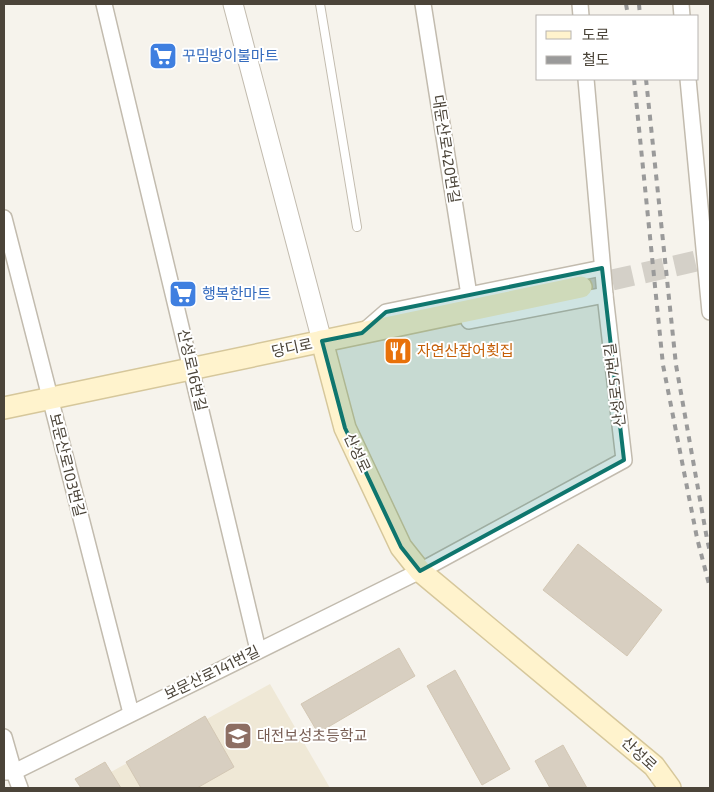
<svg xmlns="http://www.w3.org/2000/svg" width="714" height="792" viewBox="0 0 714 792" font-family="'Exo 2','Noto Sans KR',sans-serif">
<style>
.education{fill:#efe8d6}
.building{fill:#d8cfc1;stroke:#d3c7b4}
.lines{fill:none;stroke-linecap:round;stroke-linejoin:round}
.secondary-tunnel{stroke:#d4d0c8;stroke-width:21;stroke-dasharray:21 11;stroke-linecap:butt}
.service-casing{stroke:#c2bbae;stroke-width:10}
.minor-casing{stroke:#c2bbae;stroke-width:18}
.tertiary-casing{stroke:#c2bbae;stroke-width:21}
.secondary-casing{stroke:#d6c79b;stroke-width:24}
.service{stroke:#fff;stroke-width:8}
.minor{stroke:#fff;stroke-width:15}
.tertiary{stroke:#fff;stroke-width:19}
.secondary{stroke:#fff3cd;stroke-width:21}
.rail{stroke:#9a9a9a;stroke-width:4;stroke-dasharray:6 6;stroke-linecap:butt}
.marked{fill:#0f766e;fill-opacity:0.2;stroke:#0f766e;stroke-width:4;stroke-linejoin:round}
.labels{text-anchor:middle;stroke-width:4;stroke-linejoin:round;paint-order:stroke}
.shop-label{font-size:15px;fill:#366cbe;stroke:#fff;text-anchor:start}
.street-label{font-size:15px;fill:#4b4439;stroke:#fff}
.food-label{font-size:15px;fill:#c56008;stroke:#fff;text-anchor:start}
.education-label{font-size:15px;fill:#785e54;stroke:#fff;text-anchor:start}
</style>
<rect width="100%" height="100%" fill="#f6f3ec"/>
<polygon class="education" points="270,684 330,788 82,788"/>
<g class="building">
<polygon points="578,544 662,610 627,656 543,590"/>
<polygon points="399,648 415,676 318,733 301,704"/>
<polygon points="455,670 510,769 482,785 427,686"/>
<polygon points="205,716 234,767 197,788 141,788 126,762"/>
<polygon points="563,745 587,788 550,788 535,761"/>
<polygon points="105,762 121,788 81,788 75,779"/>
</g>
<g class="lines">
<polyline class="secondary-tunnel" points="581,287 710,258"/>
<defs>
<polyline id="service" points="320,4 357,227"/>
<g id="minor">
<polyline points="104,4 258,650"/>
<polyline points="423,4 469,295"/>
<polyline points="580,4 581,16"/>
<polyline points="681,4 682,16"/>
<polyline points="688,79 710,312"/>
<polyline points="4,218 131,713"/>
<polyline points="469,321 605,295"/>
<polyline points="363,332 386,312 602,268"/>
<polyline points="4,737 14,772 20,788"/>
<polyline points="4,772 14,772 420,571 624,460 605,295 586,79"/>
</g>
<polyline id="tertiary" points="233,4 322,341"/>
<g id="secondary">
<polyline points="322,341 345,428 401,547 420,571 654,766 670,788"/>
<polyline points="4,408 581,287"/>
</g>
</defs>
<use href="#service" class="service-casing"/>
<use href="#minor" class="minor-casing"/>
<use href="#tertiary" class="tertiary-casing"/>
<use href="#secondary" class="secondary-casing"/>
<use href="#service" class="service"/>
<use href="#minor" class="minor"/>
<use href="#tertiary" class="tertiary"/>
<use href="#secondary" class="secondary"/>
<g class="rail">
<polyline points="626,4 628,16"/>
<polyline points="639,4 640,16"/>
<polyline points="634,79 663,365 697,538 710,588"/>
<polyline points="646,79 676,365 707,539 710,552"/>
</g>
</g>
<path class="marked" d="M 602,268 L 624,460 L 420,571 L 401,547 L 345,428 L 322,341 L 362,333 L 386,312 Z"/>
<defs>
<symbol id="supermarket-square" viewBox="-11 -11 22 22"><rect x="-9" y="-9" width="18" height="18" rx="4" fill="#3f7fe0" stroke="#fff"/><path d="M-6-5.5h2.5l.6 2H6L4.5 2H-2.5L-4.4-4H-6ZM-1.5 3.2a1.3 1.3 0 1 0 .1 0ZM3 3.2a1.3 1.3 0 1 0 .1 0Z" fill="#fff"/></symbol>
<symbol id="restaurant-square" viewBox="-11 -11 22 22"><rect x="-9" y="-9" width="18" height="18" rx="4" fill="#e8710a" stroke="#fff"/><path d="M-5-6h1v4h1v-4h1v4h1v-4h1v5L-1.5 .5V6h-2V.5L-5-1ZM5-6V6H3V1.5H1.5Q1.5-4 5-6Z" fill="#fff"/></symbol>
<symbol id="school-square" viewBox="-11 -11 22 22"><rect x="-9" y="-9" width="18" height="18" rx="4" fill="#8d6e63" stroke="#fff"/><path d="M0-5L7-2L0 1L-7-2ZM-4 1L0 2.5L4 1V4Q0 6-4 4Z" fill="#fff"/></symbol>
</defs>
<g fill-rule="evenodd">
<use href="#supermarket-square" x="147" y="40" width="32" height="32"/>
<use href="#supermarket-square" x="167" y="278" width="32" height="32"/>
<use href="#restaurant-square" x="382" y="335" width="32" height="32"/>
<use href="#school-square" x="222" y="720" width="32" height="32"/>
</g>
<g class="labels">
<g class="shop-label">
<text x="182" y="61">꾸밈방이불마트</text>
<text x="202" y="299">행복한마트</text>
</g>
<g class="street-label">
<text transform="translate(446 149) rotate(81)" y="5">대둔산로420번길</text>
<text transform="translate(292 348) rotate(-12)" y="5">당디로</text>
<text transform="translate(192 370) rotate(77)" y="5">산성로16번길</text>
<text transform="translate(615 385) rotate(-97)" y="5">산성로57번길</text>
<text transform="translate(357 453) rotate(65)" y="5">산성로</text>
<text transform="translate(67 465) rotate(76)" y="5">보문산로103번길</text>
<text transform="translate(212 673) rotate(-26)" y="5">보문산로141번길</text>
<text transform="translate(639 754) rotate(43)" y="5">산성로</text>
</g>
<g class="food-label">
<text x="417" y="356">자연산잡어횟집</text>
</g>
<g class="education-label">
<text x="257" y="741">대전보성초등학교</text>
</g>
</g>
<rect width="714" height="792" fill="none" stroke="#4b4439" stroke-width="10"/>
<rect x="536" y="15" width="162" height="65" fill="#ffffff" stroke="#b7b4b0"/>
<rect x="546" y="31" width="25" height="8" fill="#fff3cd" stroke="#b7b4b0"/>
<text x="582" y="40" font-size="15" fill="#4b4439">도로</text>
<rect x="546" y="56" width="25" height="8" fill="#9a9a9a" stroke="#b7b4b0"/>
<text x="582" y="65" font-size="15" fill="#4b4439">철도</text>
</svg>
